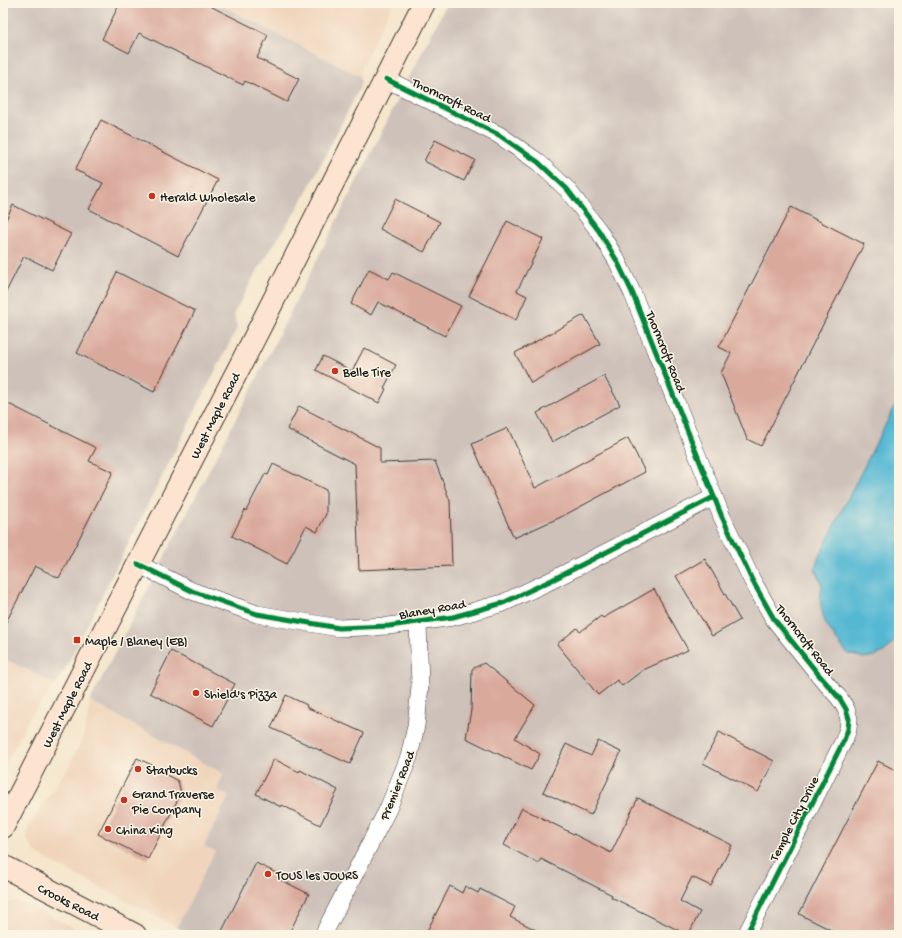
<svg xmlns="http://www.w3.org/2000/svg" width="902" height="938" viewBox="0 0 902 938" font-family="'Gochi Hand',sans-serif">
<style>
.built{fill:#f0d5bc}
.industrial{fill:#cec1b9}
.water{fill:#55b8d3;stroke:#386a78}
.building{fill:#d9a99b}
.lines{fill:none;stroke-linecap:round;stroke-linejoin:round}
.minor-casing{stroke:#3d3a36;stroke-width:18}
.secondary-casing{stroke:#3d3a36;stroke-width:24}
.minor{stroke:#fff;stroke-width:17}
.secondary{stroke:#fde4d0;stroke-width:22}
.cycleway-casing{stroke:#fcf5e5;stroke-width:8}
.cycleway{stroke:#00873e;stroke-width:5}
.poi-dot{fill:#c8321e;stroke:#fcf5e5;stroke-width:1.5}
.labels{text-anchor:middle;stroke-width:3;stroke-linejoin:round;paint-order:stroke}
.street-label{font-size:13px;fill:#1c1c1c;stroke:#fcf5e5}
.poi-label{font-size:13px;fill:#1c1c1c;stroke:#fcf5e5;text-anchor:start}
</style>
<rect width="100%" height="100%" fill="#fcf5e5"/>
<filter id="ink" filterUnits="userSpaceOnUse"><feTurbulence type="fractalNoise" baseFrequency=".025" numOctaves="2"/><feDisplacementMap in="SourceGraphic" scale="8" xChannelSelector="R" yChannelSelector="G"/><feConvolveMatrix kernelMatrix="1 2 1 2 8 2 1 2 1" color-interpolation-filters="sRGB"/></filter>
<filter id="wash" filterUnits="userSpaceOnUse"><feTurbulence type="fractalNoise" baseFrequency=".012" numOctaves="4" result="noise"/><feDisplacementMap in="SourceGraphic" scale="16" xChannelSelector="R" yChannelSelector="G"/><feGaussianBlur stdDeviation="0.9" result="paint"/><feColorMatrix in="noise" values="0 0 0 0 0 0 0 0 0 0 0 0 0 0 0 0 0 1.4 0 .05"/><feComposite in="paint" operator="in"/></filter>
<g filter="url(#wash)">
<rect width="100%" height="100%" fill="#f5e6cc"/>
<g class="built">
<polygon points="216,3 393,3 362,66 360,76"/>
<polygon points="3,658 56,684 30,716 3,769"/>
<polygon points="90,701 224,774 229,796 204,846 216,851 177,927 44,858 35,853 27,839 28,830 31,823 69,766 83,737 89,710"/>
<polygon points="17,901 34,908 87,935 3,935 3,906 10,902"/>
</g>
<g class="industrial">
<polygon points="3,3 216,3 360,76 361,82 359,89 304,197 295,212 257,271 234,313 237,328 65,669 56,684 3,658"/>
<polygon points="447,3 899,3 899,935 191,935 177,927 215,851 204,846 229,796 217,790 224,774 90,701 258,376"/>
</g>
<polygon class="water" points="899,398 899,637 884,652 875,656 864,658 848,654 836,639 826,624 823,616 820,599 822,585 815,569 818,559 840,514"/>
<g id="blocks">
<g class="building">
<polygon points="120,3 204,3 268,35 257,58 299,79 287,102 245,81 243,85 139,33 129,53 102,39"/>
<polygon points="101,120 218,180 178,256 89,209 103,183 75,170"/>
<polygon points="435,140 475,160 464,181 424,161"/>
<polygon points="395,199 440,222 424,252 380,229"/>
<polygon points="13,205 71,234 52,270 24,256 3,298 3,226"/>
<polygon points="791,207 864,244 761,446 747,439 721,373 731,353 719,347"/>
<polygon points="507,221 543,239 517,291 527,296 516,320 469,296"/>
<polygon points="369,269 389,279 393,272 461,306 445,336 378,302 371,315 351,304"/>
<polygon points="117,272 195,311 154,392 77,353"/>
<polygon points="584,315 600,344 531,383 515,353"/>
<polygon points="364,348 396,365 384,388 386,389 379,403 316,370 323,356 352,371"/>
<polygon points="604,376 620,405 552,442 537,413"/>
<polygon points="3,401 96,448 89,461 113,472 59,578 35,566 3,628"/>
<polygon points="299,406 380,448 380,463 435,461 450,501 452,566 359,570 355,464 287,429"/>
<polygon points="508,428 535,488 628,438 645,472 561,517 514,538 472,444"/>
<polygon points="273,464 326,490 326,514 317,532 306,526 287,564 232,536 245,510 246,511 265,474 268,475"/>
<polygon points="705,559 740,620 712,636 676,576"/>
<polygon points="654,589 688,650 643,670 622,686 617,680 598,695 557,644 577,628 580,632 601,616 603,618"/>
<polygon points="171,651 235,684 213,726 150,693"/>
<polygon points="484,663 535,705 515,738 540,754 531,770 466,738 471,710 472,669"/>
<polygon points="286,695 307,705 306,707 364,733 350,764 271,728"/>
<polygon points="719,732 774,761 758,792 703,763"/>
<polygon points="598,741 621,752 591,815 543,792 566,744 591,756"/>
<polygon points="137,758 154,766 153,768 178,781 181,793 148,859 98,834"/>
<polygon points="274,759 299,772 300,770 338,790 320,825 282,805 281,807 256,794"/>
<polygon points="878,761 899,772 899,935 841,935 799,914"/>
<polygon points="638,798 732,845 711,886 692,877 680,901 700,912 688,935 611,897 612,895 541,859 538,863 504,845 522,808 611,853"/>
<polygon points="256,863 278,874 277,878 309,894 288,935 220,935"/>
<polygon points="450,886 462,893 465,886 478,893 480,889 515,907 510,917 546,935 425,935"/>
</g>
</g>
</g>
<g filter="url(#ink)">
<use href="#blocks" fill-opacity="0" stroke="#3d3a36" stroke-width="1"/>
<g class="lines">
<defs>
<g id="minor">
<polyline points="386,79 499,135 538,162 567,189 599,231 617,261 632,292 722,517 752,580 774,619 819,675 840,699 846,709 849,719 848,729 844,740 746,935"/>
<polyline points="138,564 192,591 257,614 339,628 389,626 453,617 503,603 552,580 714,497"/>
<polyline points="323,935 388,809 409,757 416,726 420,686 418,623"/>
</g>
<g id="secondary">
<polyline points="3,827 261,325 424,3"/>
<polyline points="3,866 135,935"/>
</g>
</defs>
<use href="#minor" class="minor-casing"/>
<use href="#secondary" class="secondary-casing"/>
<use href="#minor" class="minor"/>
<use href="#secondary" class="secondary"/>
<defs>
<g id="cycleway">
<polyline points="386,79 499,135 538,162 567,189 599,231 617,261 632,292 722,517 752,580 774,619 819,675 840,699 846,709 849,719 848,729 844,740 746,935"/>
<polyline points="138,564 192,591 257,614 339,628 389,626 453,617 503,603 552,580 714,497"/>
</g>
</defs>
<use href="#cycleway" class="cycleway-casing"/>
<use href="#cycleway" class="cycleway"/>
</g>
</g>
<g class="poi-dot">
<circle cx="152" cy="196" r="4"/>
<circle cx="335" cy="371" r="4"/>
<rect x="73" y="636" width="8" height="8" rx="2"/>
<circle cx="196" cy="693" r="4"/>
<circle cx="138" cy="769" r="4"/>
<circle cx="124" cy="800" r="4"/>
<circle cx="108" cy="829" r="4"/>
<circle cx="268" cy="874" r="4"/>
</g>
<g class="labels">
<g class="street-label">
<text transform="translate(452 99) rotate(26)" y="5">Thorncroft Road</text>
<text transform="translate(667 351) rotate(68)" y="5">Thorncroft Road</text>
<text transform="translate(214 415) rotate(-63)" y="5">West Maple Road</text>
<text transform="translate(432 608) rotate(-10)" y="5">Blaney Road</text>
<text transform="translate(806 639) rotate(52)" y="5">Thorncroft Road</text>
<text transform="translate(66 704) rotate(-63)" y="5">West Maple Road</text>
<text transform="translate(396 785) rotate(-68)" y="5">Premier Road</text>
<text transform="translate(793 818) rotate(-63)" y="5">Temple City Drive</text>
<text transform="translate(69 901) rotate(27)" y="5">Crooks Road</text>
</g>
<g class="poi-label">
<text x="160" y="201">Herald Wholesale</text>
<text x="343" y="376">Belle Tire</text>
<text x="85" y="645">Maple / Blaney (EB)</text>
<text x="204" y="698">Shield's Pizza</text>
<text x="146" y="774">Starbucks</text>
<text x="132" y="798">Grand Traverse<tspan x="132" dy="15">Pie Company</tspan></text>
<text x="116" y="834">China King</text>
<text x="276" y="879">TOUS les JOURS</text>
</g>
</g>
<rect width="902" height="938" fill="none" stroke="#fcf5e5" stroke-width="16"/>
</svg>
